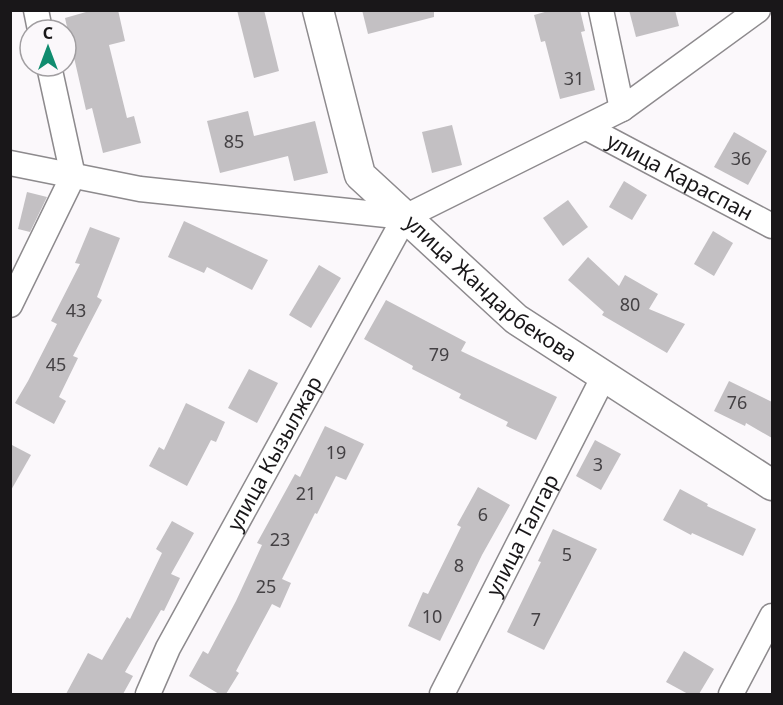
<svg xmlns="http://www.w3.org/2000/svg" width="783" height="705" viewBox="0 0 783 705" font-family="'Noto Sans',sans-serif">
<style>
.building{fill:#c3c0c3}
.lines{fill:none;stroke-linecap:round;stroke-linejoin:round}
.minor-casing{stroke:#8d8a8d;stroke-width:27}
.tertiary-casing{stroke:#8d8a8d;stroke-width:33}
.minor{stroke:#fff;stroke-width:24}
.tertiary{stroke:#fff;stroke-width:30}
.labels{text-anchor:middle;stroke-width:5;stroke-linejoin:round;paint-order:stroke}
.number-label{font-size:18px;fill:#444144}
.street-label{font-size:21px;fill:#191719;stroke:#fbf8fb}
</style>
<rect width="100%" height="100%" fill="#fbf8fb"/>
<g class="building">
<polygon points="93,10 118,10 125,41 109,45 127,118 134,116 141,143 103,153 92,108 86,110 65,18"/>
<polygon points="237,10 264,10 279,71 254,78"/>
<polygon points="362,10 434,10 434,17 368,34"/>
<polygon points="552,10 580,10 585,31 581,32 595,90 560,99 545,41 541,42 534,15"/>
<polygon points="629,10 675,10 679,26 636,37"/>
<polygon points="248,111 254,136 315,121 328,173 294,181 288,156 220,173 207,121"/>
<polygon points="452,125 462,165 432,173 422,132"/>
<polygon points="734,132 767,151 748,185 714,167"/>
<polygon points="624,181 647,195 632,220 609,207"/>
<polygon points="27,192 47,197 30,232 18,229"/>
<polygon points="568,200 588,227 563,246 543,218"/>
<polygon points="184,221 268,260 252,290 207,267 204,273 168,257"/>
<polygon points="90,227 120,238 97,297 102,300 73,356 78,358 59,397 66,401 54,424 15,403 28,381 57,324 51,321 80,264 75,263"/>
<polygon points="713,231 733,243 714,276 694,264"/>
<polygon points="588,257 619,286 625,275 658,294 649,309 685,324 667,353 602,315 604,312 568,280"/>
<polygon points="319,265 341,278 311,328 289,315"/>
<polygon points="386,300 466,342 461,351 557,397 536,440 506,426 508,422 459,398 461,394 412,369 413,366 364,339"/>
<polygon points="249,369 278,383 257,423 228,408"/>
<polygon points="729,381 772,402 772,438 746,423 745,426 714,411"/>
<polygon points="186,403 225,422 216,442 211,440 187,486 149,466 159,447 164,450"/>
<polygon points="325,426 364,444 346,480 336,476 317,514 315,513 282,579 291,583 280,608 272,604 236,671 239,673 226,694 219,694 189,676 203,651 208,654 236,601 262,545 257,543 295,474 300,477"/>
<polygon points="595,440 621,454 601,490 576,476"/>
<polygon points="10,444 31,455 10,492"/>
<polygon points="478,487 510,505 482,555 440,641 408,626 423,592 428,594 461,527 457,525"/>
<polygon points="680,489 708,504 707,506 756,529 743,556 692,533 691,535 663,520"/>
<polygon points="172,521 194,533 171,574 180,578 164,611 161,610 125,672 133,676 123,694 66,694 88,653 102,660 127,617 130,619 162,553 156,549"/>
<polygon points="553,529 597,549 544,650 507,632 541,562 538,561"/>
<polygon points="684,651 714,669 699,694 688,694 666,682"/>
</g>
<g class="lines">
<defs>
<g id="minor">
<polyline points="36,10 40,30"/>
<polyline points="601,10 622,109"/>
<path id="s1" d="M 587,128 L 772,226"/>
<polyline points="10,163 140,189 405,217 622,109 758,10"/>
<polyline points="10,305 73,176 49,66"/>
<path id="s2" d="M 148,694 L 168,648 L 405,217"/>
<path id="s3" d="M 442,694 L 604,376"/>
<polyline points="731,694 772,616"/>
</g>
<g id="tertiary">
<path id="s4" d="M 318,10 L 360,175 L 516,319 L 772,485"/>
</g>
</defs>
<use href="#minor" class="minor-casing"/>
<use href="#tertiary" class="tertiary-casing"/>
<use href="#minor" class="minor"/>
<use href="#tertiary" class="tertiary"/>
</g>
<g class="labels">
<g class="number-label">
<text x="574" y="85">31</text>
<text x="234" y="148">85</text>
<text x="741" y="165">36</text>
<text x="630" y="311">80</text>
<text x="76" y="317">43</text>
<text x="439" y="361">79</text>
<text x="56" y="371">45</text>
<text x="737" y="409">76</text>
<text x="336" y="459">19</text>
<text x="598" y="471">3</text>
<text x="306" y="500">21</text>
<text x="483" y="521">6</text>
<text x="280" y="546">23</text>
<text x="567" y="561">5</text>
<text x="459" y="572">8</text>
<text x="266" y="593">25</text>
<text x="432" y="623">10</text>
<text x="536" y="626">7</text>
</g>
<g class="street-label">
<text dy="7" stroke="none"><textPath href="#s1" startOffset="105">улица Караспан</textPath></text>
<text dy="7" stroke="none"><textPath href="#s4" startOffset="344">улица Жандарбекова</textPath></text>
<text dy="7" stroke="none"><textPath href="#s2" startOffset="272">улица Кызылжар</textPath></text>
<text dy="7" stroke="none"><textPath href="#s3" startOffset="178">улица Талгар</textPath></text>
</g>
</g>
<rect width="783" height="705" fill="none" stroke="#191719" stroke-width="24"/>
<g transform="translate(48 48)"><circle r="28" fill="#fbf8fb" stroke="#a19ea1" stroke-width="1.5"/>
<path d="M0-4.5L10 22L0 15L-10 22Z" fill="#108c6f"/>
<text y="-9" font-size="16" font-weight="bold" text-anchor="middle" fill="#191719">С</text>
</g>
</svg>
